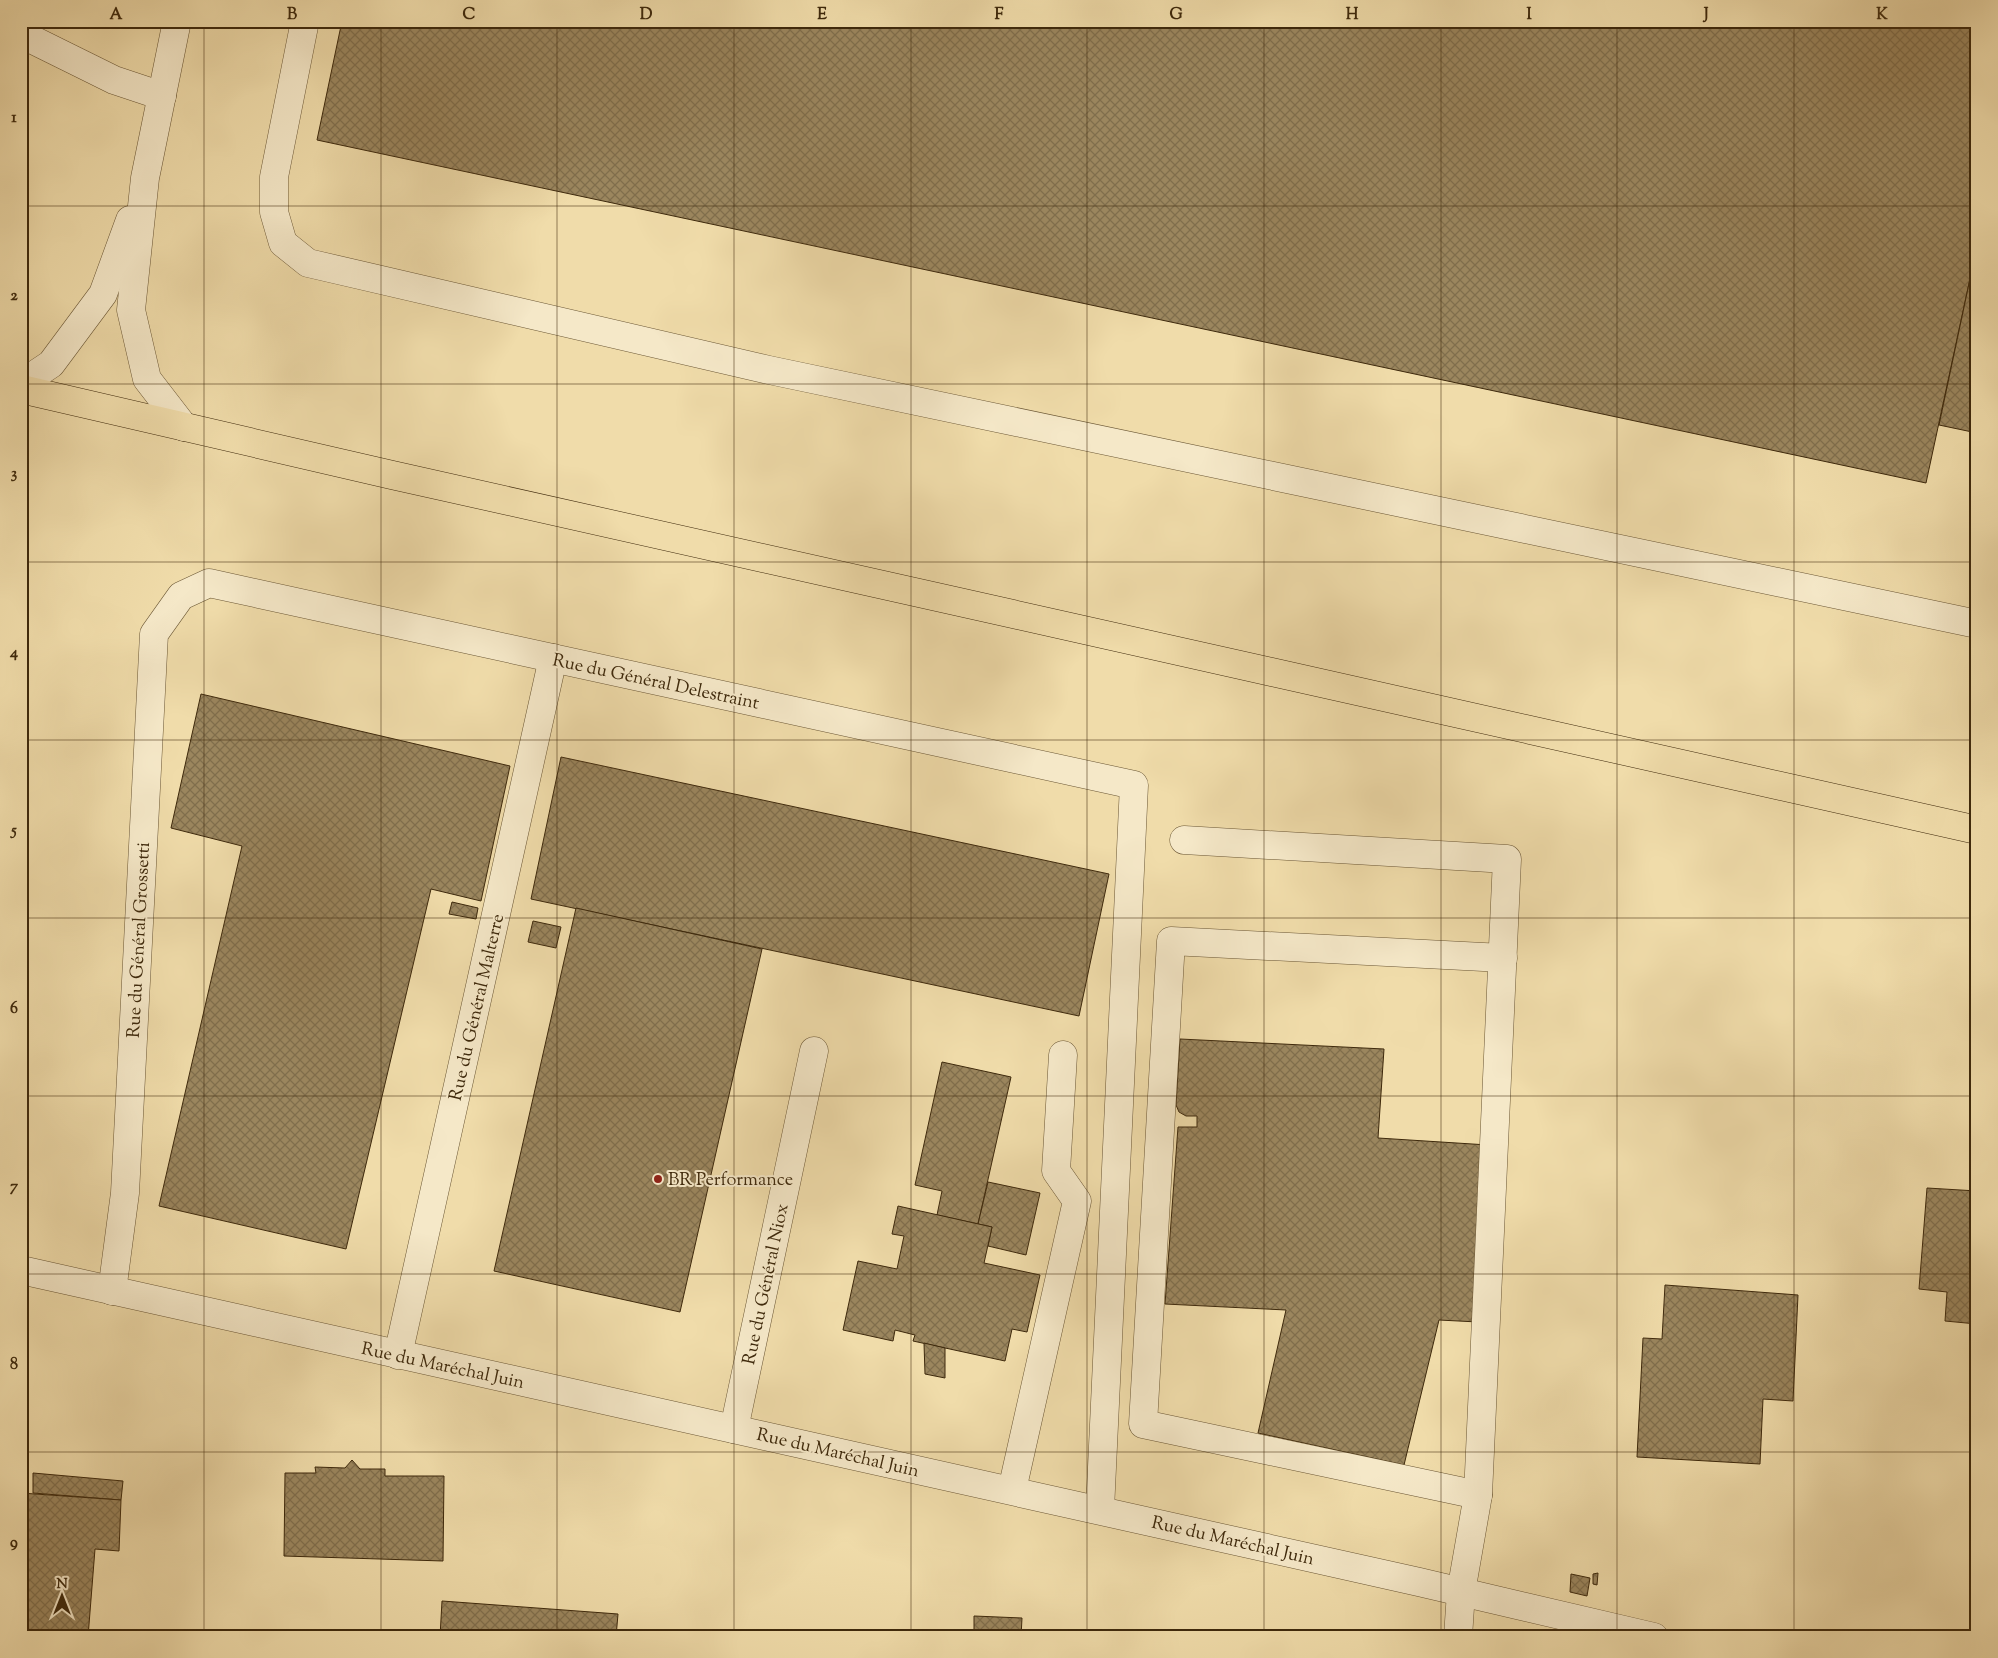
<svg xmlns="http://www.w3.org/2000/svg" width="1998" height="1658" viewBox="0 0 1998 1658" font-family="'Sorts Mill Goudy',serif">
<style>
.building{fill:url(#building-cross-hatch);stroke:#3e290c}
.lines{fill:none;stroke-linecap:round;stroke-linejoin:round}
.minor-casing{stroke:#6a5634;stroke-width:29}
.major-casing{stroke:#3e290c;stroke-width:29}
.minor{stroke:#f5e8c8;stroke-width:28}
.major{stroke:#f0dcaa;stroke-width:28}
.grid{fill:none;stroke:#3e290c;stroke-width:1;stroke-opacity:0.55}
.poi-dot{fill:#8f2418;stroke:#f5e8c8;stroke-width:2}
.labels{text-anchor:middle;stroke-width:4;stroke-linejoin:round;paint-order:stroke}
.street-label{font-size:18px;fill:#3e290c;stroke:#f5e8c8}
.poi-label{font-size:18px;fill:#3e290c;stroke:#f5e8c8;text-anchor:start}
.neatline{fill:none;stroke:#3e290c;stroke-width:2}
.grid-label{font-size:16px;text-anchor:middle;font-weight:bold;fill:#3e290c}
</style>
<defs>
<pattern id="building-cross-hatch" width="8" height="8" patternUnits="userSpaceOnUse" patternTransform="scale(1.25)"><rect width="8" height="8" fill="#9b865e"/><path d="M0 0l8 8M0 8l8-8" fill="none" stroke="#806e4c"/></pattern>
</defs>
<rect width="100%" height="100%" fill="#f0dcaa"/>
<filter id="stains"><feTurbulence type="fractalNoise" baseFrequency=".004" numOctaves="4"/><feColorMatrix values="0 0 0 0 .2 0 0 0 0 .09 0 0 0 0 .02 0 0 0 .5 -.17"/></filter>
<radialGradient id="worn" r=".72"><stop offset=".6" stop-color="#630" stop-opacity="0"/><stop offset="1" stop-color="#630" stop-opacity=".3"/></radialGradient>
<g class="building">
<polygon points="342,21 1977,21 1977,246 1926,483 317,140"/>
<polygon points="1977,246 1977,433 1939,425"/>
<polygon points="201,694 510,766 481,901 431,889 346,1249 159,1206 242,846 171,828"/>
<polygon points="561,757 1109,874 1079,1016 531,899"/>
<polygon points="452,902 478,908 476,919 449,914"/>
<polygon points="576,908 762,949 680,1312 494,1271"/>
<polygon points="533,921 561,927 556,948 528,942"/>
<polygon points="1180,1039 1384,1049 1378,1138 1488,1145 1478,1322 1439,1320 1404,1465 1258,1433 1286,1310 1165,1304 1178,1127 1197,1127 1197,1116 1186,1116 1179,1112 1176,1105"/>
<polygon points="942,1062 1011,1077 978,1224 937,1215 942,1191 915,1185"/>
<polygon points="988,1182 1040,1193 1026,1255 988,1246 992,1227 978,1224"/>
<polygon points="1927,1188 1977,1191 1977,1324 1945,1321 1947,1292 1919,1289"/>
<polygon points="898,1206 992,1227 984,1263 1040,1275 1027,1332 1012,1329 1005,1361 913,1341 915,1335 895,1330 893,1341 843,1330 858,1261 897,1269 904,1236 892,1234"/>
<polygon points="1665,1285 1798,1295 1793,1401 1763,1399 1760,1464 1637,1457 1643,1338 1662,1339"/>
<polygon points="924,1343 945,1348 945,1378 925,1374"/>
<polygon points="352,1460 360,1469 385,1469 385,1476 444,1476 443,1561 284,1556 285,1473 316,1473 315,1467 345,1468"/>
<polygon points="33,1473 123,1481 121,1500 33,1493"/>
<polygon points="21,1493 121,1500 119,1551 95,1549 88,1637 21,1637"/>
<polygon points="1598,1573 1597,1585 1593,1584 1593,1574"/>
<polygon points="1571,1574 1590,1578 1587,1596 1570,1592"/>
<polygon points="442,1601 618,1614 616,1637 440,1637"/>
<polygon points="974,1616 1022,1618 1021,1637 974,1637"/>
</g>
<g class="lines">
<defs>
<g id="minor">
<polyline points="177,21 145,178 131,310 147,379 184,427"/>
<polyline points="305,21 274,177 274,212 283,243 308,263 769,370 1977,624"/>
<polyline points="21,34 114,80 162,96"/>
<polyline points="21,384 51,364 103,294 130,220"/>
<polyline points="1184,840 1507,859 1478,1495 1461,1592 1458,1637"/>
<polyline points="21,1270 1419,1582 1654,1637"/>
<polyline points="112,1291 125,1193 154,634 181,596 209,583 1134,785 1100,1510"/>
<polyline points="398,1355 553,658"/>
<polyline points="734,1429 814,1051"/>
<polyline points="1012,1490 1077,1201 1056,1171 1063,1055"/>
<polyline points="1478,1495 1143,1424 1171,941 1503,958"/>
</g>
<polyline id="major" points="21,389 392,475 1977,830"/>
</defs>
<use href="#minor" class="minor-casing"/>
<use href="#major" class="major-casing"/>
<use href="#minor" class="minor"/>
<use href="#major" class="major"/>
</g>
<path class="grid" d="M 204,21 L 204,1637M 381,21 L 381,1637M 557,21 L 557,1637M 734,21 L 734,1637M 911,21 L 911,1637M 1087,21 L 1087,1637M 1264,21 L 1264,1637M 1441,21 L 1441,1637M 1617,21 L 1617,1637M 1794,21 L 1794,1637M 21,206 L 1977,206M 21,384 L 1977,384M 21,562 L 1977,562M 21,740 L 1977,740M 21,918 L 1977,918M 21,1096 L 1977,1096M 21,1274 L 1977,1274M 21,1452 L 1977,1452"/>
<circle class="poi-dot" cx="658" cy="1179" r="5"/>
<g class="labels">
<g class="street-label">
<text transform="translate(656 681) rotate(12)" y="6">Rue du Général Delestraint</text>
<text transform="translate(138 940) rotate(-87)" y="6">Rue du Général Grossetti</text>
<text transform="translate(476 1007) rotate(-77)" y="6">Rue du Général Malterre</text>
<text transform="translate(765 1284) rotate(-78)" y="6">Rue du Général Niox</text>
<text transform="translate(443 1365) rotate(12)" y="6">Rue du Maréchal Juin</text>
<text transform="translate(838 1452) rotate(13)" y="6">Rue du Maréchal Juin</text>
<text transform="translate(1233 1540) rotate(13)" y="6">Rue du Maréchal Juin</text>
</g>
<g class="poi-label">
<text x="668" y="1185">BR Performance</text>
</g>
</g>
<rect width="1998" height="1658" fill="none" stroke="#f0dcaa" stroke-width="55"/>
<g transform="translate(62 1596)" stroke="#f5e8c8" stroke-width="4" paint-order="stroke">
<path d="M0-4L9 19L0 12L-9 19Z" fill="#3e290c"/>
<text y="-8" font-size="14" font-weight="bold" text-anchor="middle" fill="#3e290c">N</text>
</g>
<rect x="28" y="28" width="1942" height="1602" class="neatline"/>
<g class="grid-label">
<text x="116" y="19">A</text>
<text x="292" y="19">B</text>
<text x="469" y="19">C</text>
<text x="646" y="19">D</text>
<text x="822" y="19">E</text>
<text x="999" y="19">F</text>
<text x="1176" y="19">G</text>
<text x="1352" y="19">H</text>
<text x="1529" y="19">I</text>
<text x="1706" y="19">J</text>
<text x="1882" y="19">K</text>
<text x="14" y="122">1</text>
<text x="14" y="300">2</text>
<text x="14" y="478">3</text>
<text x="14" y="657">4</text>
<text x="14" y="835">5</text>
<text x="14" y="1013">6</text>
<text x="14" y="1191">7</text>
<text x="14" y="1369">8</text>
<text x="14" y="1547">9</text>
</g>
<rect width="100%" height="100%" filter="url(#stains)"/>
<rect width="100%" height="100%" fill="url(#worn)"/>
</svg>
